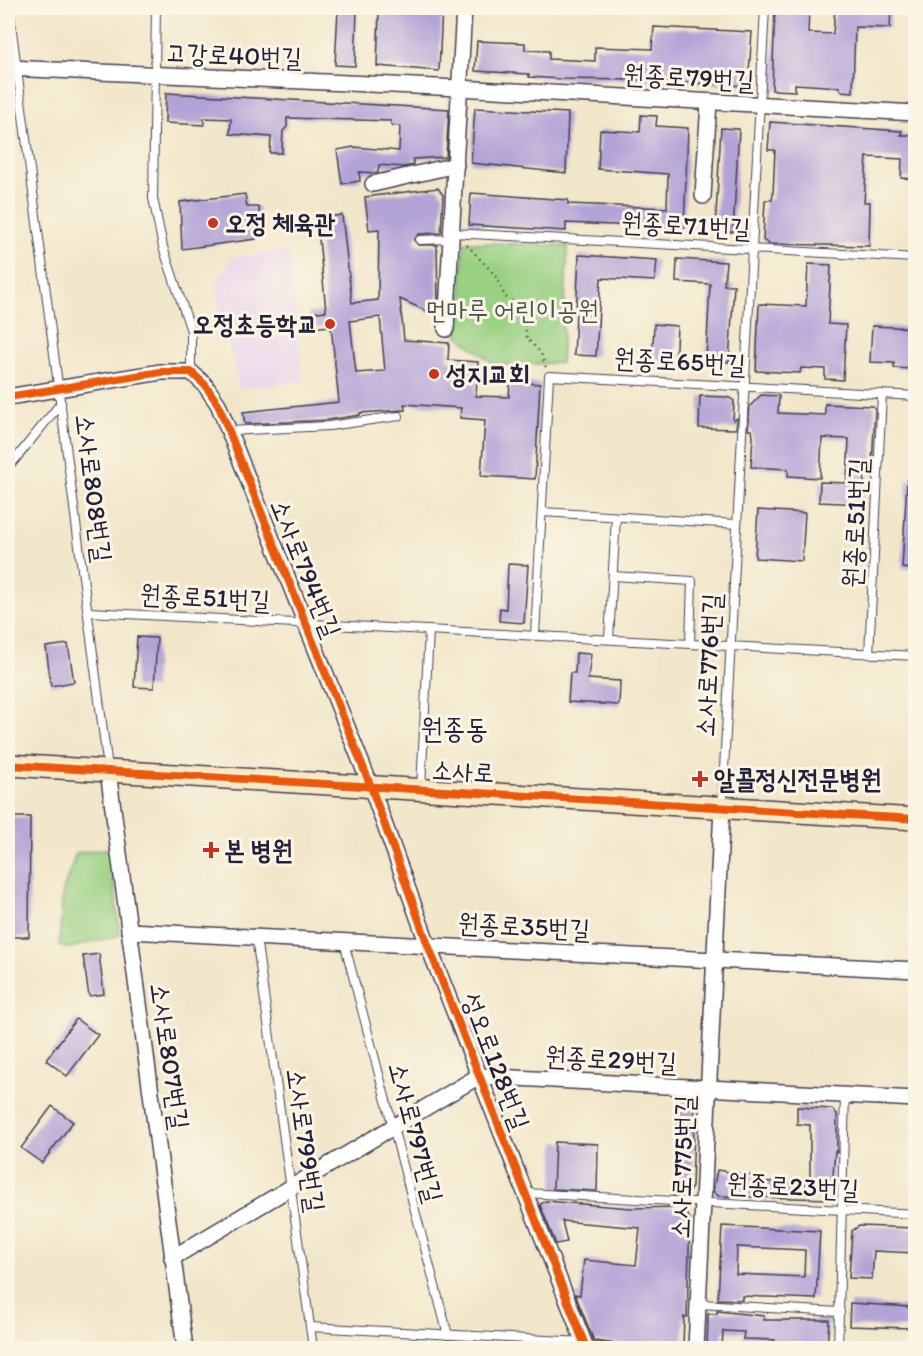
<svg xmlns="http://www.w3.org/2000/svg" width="923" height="1356" viewBox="0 0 923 1356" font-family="Itim,'Poor Story',sans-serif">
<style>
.built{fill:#e8d2ee}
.green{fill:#99d082;stroke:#5e795e;stroke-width:1.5}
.building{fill:#b2a3d7;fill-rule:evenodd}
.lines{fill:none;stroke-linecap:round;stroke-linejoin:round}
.lane-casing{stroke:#413f50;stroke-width:10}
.street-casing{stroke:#413f50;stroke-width:18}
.secondary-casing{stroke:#413f50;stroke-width:24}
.path{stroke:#413f50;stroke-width:2;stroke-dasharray:1.5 4.5;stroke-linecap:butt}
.lane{stroke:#fff;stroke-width:8}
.street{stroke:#fff;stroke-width:15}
.secondary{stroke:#f9e7c3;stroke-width:21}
.cycleway-casing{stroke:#fcf5e5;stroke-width:11}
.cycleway{stroke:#e8590c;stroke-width:8}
.poi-dot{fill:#c8321e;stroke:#fcf5e5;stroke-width:2}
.labels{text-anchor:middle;stroke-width:6;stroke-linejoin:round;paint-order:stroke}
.street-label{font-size:26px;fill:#22223b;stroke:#fcf5e5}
.poi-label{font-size:26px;font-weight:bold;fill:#22223b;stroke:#fcf5e5;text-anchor:start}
.park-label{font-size:26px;fill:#465650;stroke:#fcf5e5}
.quarter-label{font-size:28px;fill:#22223b;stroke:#fcf5e5}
</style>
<rect width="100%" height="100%" fill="#fcf5e5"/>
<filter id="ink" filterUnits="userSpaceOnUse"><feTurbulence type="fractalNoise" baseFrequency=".0167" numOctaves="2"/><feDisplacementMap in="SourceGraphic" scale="12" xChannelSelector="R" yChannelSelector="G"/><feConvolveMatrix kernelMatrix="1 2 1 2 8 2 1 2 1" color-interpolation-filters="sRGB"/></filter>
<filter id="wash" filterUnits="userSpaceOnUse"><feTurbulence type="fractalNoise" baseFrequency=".008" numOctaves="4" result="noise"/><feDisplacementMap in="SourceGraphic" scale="24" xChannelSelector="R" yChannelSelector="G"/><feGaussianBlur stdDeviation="1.35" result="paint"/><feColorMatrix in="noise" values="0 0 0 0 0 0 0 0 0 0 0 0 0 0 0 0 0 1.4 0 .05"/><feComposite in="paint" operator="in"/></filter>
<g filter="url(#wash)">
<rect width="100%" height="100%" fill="#f1e6c9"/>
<polygon class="built" points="289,250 303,381 240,389 214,286 232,258"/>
<g class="green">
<polygon points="464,242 568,246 561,363 495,365 458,336"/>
<polygon points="110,848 120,935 69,948 59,946 63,891 76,853"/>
</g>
<g id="blocks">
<g class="building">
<polygon points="396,8 442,8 439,71 377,66 379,12 396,12"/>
<polygon points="775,8 809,8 808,33 833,34 835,8 891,8 890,28 855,27 853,92 840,91 840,87 795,84 795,91 772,90"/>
<polygon points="338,10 357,11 355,66 335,65"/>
<polygon points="654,27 752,32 748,86 633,80 561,79 529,77 529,74 475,71 477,41 525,43 525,50 549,51 549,59 595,61 595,47 652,49"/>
<polygon points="166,93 449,109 446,157 413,159 413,165 404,167 379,165 378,173 359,172 360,181 342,184 337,150 354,147 399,151 400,126 391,125 391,121 287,118 287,127 283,131 282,153 270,153 271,137 230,134 231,119 204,118 204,125 165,123"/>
<polygon points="475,108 568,113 566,173 471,163"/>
<polygon points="641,115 657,116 656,126 688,128 684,228 566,223 566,231 469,225 471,193 568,200 568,204 667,208 668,174 598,169 600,130 640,132"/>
<polygon points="770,122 902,131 901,135 915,135 915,179 901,178 902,159 867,157 864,202 870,202 869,246 769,244 763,240 765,200 772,200 773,194 775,150 768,150"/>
<polygon points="721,128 739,129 733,232 715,232"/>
<path d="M 438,188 L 443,195 L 441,233 L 419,234 L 414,240 L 418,245 L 437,245 L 438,306 L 434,305 L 433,314 L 400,299 L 404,340 L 449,343 L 448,360 L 478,362 L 476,396 L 509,397 L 510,382 L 540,384 L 535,479 L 481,476 L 485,420 L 460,418 L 461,408 L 404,404 L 405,410 L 360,413 L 360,415 L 328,420 L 245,424 L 243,412 L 339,402 L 331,326 L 310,328 L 308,313 L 326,311 L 317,218 L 342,215 L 352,303 L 378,300 L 379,229 L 369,230 L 365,197 ZM 380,317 L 385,371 L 356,373 L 350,321 Z"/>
<polygon points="245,194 247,207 259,207 260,225 256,227 256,239 182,249 180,202"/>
<polygon points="579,255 657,260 655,281 601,278 596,356 574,355"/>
<polygon points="677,259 726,262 724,285 734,285 729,362 706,361 710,284 676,282"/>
<polygon points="808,264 831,265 828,324 846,325 843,380 825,379 825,369 801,368 800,373 756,371 759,304 806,306"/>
<polygon points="654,324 677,326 675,367 652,366"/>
<polygon points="872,326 914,328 913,369 894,368 894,363 870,362"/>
<polygon points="761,395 779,396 778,413 825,415 825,404 873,406 875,409 872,464 865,464 863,504 819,502 820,482 847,483 849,439 822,438 820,478 788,476 788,469 751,467 753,437 752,430 748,430 750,406"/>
<polygon points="700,396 728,397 734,401 733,421 737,418 736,429 699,428"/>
<polygon points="907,480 915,480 915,569 902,568"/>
<polygon points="758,510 805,513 802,561 755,558"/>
<polygon points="508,564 528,565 524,623 499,621 500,608 506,609"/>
<polygon points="137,637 157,638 154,688 134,687"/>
<polygon points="68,644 74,682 51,686 46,647"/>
<polygon points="576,653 591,654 588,679 620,681 619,705 568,702 570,673 575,673"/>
<polygon points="8,817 30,817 29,937 8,937"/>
<polygon points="99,954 104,994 89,996 83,956"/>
<polygon points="76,1019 98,1035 67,1076 46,1060"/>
<polygon points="679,1098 691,1098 695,1102 692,1187 688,1193 673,1193 675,1195 673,1195"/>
<polygon points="52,1106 73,1122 42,1163 21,1148"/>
<polygon points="797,1107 832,1109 837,1114 837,1152 835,1151 831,1199 718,1196 713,1191 717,1170 755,1176 755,1181 810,1184 810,1125 797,1124"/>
<polygon points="555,1142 598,1144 597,1191 553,1189"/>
<polygon points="545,1201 631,1208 683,1207 690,1219 687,1317 684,1317 683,1345 679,1348 627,1348 626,1345 594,1341 575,1294 580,1295 584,1260 636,1265 640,1228 562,1221 567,1242 556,1244 540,1205"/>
<path d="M 722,1226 L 820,1231 L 816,1299 L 742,1296 L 742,1300 L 718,1299 ZM 737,1247 L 805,1250 L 804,1277 L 736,1274 Z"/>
<polygon points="859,1226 915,1228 915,1253 874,1251 872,1279 849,1278 852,1231"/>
<polygon points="850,1303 910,1307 909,1328 849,1326"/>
<polygon points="717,1311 764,1316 764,1320 829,1320 827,1348 775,1348 775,1340 743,1339 744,1332 723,1331 722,1348 707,1348 708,1314 717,1314"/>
</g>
</g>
</g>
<g filter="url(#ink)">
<use href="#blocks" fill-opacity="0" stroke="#413f50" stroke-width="1.5"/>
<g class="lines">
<defs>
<g id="lane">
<polyline points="9,8 108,769"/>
<polyline points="156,8 153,198 163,247 191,331 191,372"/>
<polyline points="453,233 916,258"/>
<polyline points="420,240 451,239"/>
<polyline points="229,431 329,426 399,416"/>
<polyline points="8,465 13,462 61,403"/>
<polyline points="542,512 737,524"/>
<polyline points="613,576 692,581 690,644"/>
<polyline points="89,612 916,656"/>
<polyline points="535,635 549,376 916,396"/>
<polyline points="609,639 616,517"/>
<polyline points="869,654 882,394"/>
<polyline points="421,788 429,630"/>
<polyline points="722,806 765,8"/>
<polyline points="256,937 313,1348"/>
<polyline points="344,942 448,1335"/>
<polyline points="525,1193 916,1214"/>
<polyline points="700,1304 840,1312"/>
<polyline points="310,1327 583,1342"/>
<polyline points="585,1346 603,1348"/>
<polyline points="838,1348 845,1095"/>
</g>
<g id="street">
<polyline points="8,68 459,88 916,113"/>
<polyline points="373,184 456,165"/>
<polyline points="703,196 709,102"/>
<polyline points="446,329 464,8"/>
<polyline points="8,397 161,372 191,372 205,385 218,404 371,787 428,945 586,1348"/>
<polyline points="108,771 185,1348"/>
<polyline points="129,931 916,970"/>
<polyline points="172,1258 479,1076 916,1099"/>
<polyline points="696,1348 722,807"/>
</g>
<polyline id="secondary" points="8,765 916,819"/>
</defs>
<use href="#lane" class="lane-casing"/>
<use href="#street" class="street-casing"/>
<use href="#secondary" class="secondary-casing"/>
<polyline class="path" points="467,245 495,275 505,297 521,306 527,338 541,353 546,368"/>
<use href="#lane" class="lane"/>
<use href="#street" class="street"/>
<use href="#secondary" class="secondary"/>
<defs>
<g id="cycleway">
<polyline points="8,397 161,372 191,372 205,385 218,404 371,787 428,945 586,1348"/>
<polyline points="8,765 916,819"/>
</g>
</defs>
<use href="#cycleway" class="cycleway-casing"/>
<use href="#cycleway" class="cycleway"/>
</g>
</g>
<g class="poi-dot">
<circle cx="213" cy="223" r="6"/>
<circle cx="330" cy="324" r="6"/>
<circle cx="434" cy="374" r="6"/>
<path d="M697 770h6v6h6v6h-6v6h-6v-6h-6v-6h6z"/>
<path d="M208 841h6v6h6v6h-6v6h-6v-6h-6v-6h6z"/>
</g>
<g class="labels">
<g class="street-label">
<text transform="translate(234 55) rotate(2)" y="9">고강로40번길</text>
<text transform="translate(689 77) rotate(3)" y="9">원종로79번길</text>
<text transform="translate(686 225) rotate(3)" y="9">원종로71번길</text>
<text transform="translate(680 361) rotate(3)" y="9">원종로65번길</text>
<text transform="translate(94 488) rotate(83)" y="9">소사로808번길</text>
<text transform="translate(855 523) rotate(-87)" y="9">원종로51번길</text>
<text transform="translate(306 568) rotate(68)" y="9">소사로794번길</text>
<text transform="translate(205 597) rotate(3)" y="9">원종로51번길</text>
<text transform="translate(708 665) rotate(-87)" y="9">소사로776번길</text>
<text transform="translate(463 771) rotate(3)" y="9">소사로</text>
<text transform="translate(524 926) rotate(3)" y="9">원종로35번길</text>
<text transform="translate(170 1056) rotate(82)" y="9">소사로807번길</text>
<text transform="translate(611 1059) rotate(3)" y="9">원종로29번길</text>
<text transform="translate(496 1061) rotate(69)" y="9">성오로128번길</text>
<text transform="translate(416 1132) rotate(75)" y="9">소사로797번길</text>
<text transform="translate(306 1140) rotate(82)" y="9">소사로799번길</text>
<text transform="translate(682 1167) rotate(-88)" y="9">소사로775번길</text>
<text transform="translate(793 1186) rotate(3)" y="9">원종로23번길</text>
</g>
<g class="poi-label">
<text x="225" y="232">오정 체육관</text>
<text x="318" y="333" text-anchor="end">오정초등학교</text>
<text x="446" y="383">성지교회</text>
<text x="714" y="788">알콜정신전문병원</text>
<text x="224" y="859">본 병원</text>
</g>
<g class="park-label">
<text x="512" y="319">먼마루 어린이공원</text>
</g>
<g class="quarter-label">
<text x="454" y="738">원종동</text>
</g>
</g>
<rect width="923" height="1356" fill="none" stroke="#fcf5e5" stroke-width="30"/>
</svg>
